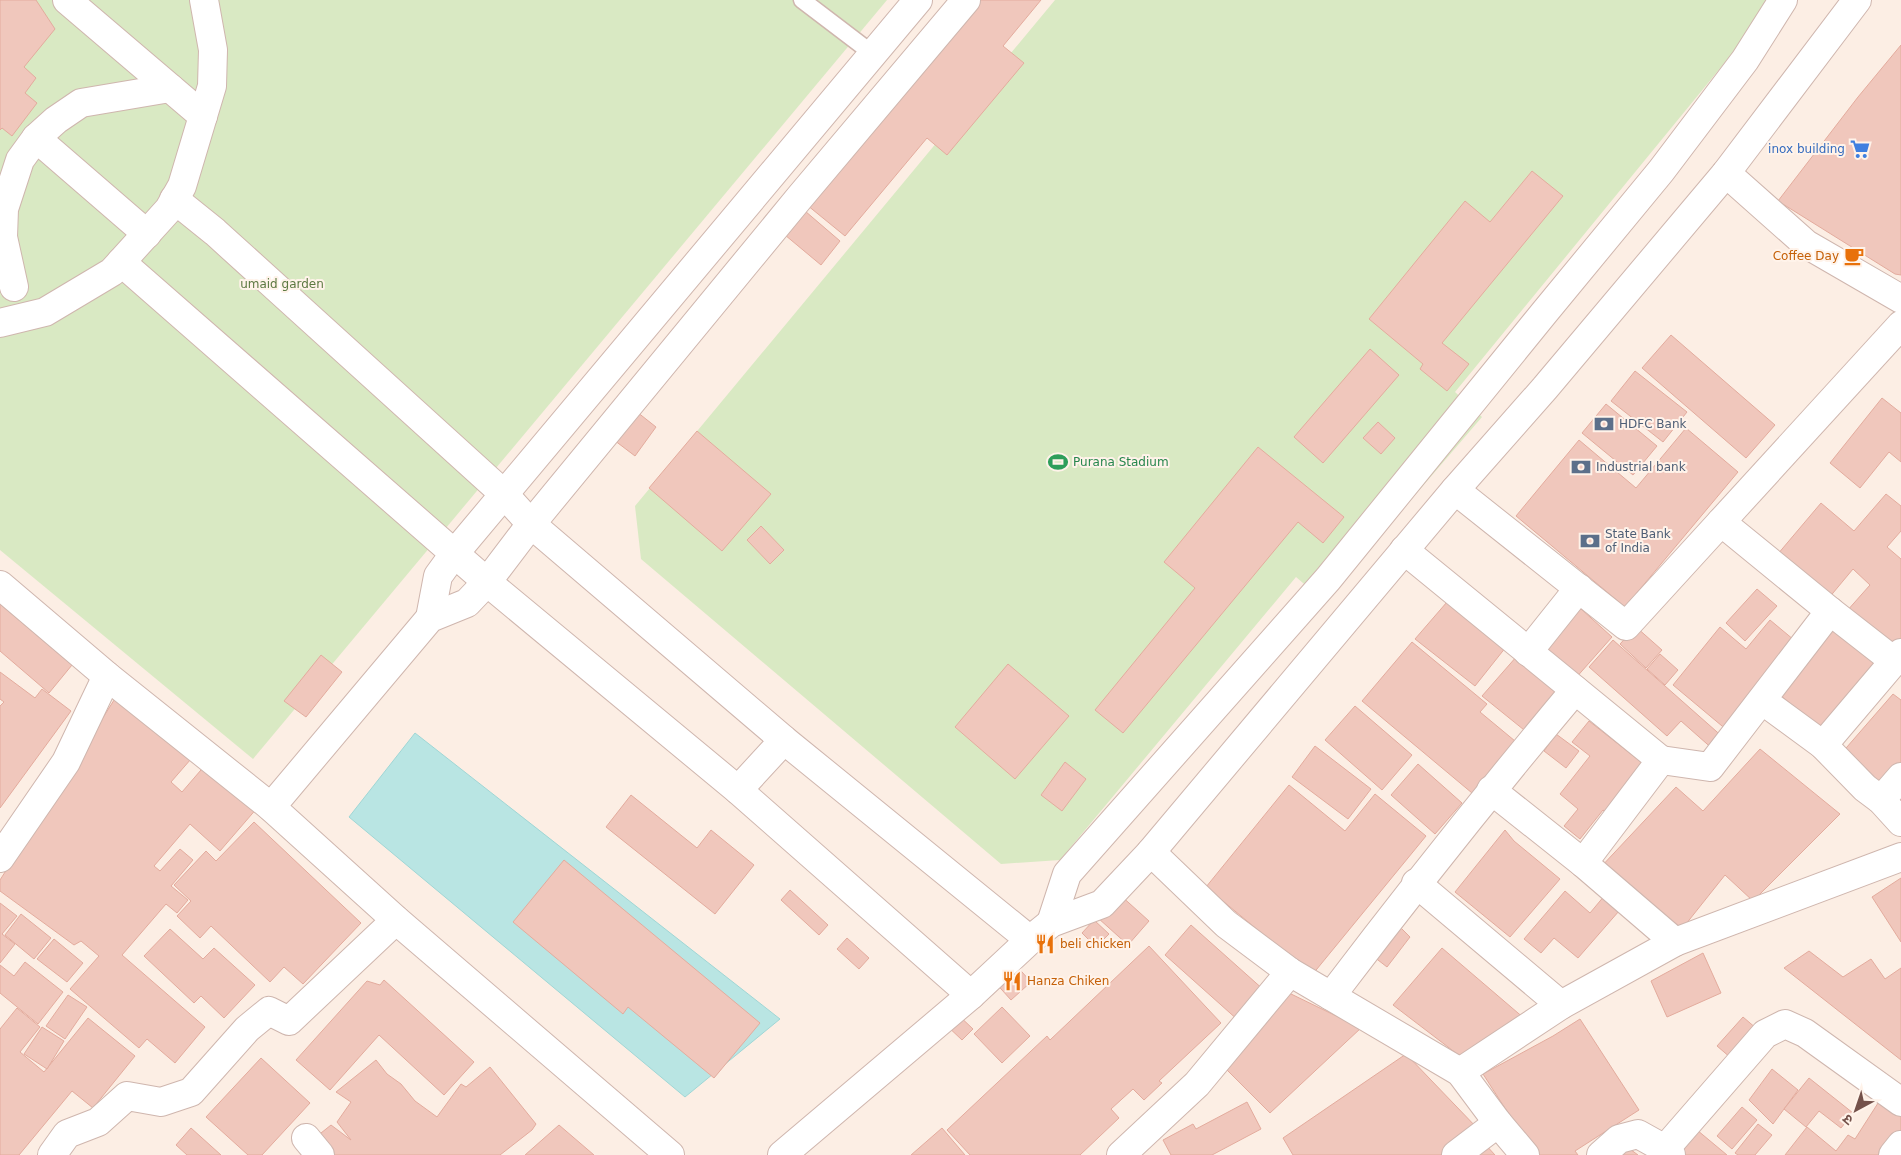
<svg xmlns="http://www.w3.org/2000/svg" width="1901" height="1155" viewBox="0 0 1901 1155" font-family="'DejaVu Sans','Noto Sans Devanagari',sans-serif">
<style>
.green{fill:#d9e9c3}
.water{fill:#b9e5e3;stroke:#9fd6d5}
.building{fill:#f0c7bc;stroke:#e3ab9d}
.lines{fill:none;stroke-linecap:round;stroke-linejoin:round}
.service-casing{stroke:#cfb6ae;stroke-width:19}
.minor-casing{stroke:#cfb6ae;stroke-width:30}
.tertiary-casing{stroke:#cfb6ae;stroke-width:30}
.service{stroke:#fff;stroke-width:16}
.minor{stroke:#fff;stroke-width:28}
.tertiary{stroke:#fff;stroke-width:28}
.labels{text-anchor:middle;stroke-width:4;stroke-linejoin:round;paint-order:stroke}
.shop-label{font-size:12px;fill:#366cbe;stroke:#fff3ea;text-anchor:end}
.food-label{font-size:12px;fill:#c56008;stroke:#fff3ea;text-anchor:start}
.park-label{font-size:12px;fill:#5d7942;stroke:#fff3ea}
.service-label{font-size:12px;fill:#4e5e75;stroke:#fff3ea;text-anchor:start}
.leisure-label{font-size:12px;fill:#27864d;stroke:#fff3ea;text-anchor:start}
</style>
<rect width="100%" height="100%" fill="#fceee4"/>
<g class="green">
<polygon points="0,0 887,0 253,759 0,550"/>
<polygon points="1055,0 1776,0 1455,392 1482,417 1324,601 1296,577 1060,860 1001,864 641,559 635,506"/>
</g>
<polygon class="water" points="415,733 780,1019 685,1097 349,817"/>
<g class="building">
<polygon points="0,0 36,0 55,29 24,67 36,78 25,93 37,103 12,136 2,128 0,130"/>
<polygon points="977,0 1041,0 1003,46 1024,63 947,155 927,138 845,236 807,205"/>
<polygon points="1901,45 1901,275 1895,274 1778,201 1858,97"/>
<polygon points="1532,171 1563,196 1442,343 1469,364 1447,391 1420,369 1423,364 1369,319 1465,201 1490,222"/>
<polygon points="805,211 840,241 821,265 785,235"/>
<polygon points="1671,335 1775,425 1746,458 1642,368"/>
<polygon points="1370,349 1399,375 1323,463 1294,437"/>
<polygon points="1635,371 1687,412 1663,442 1611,401"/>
<polygon points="1882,398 1901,413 1901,462 1889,452 1860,488 1830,463"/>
<polygon points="1606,404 1657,446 1633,475 1582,433"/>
<polygon points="632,408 656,427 635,456 610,437"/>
<polygon points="1378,422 1395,438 1381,454 1363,438"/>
<polygon points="1686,428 1738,472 1625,607 1516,516 1579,440 1636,488"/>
<polygon points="697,431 771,494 722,551 649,488"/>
<polygon points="1258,447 1344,517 1323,543 1298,522 1123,733 1095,710 1195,588 1164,562"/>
<polygon points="1886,494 1901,506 1901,531 1887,547 1901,559 1901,638 1891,650 1846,612 1870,585 1853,569 1828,599 1777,555 1821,503 1854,531"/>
<polygon points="761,526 784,550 770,564 747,540"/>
<polygon points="1757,589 1777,606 1745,641 1726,623"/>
<polygon points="1447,602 1506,647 1475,686 1415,639"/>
<polygon points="0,604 72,665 49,693 0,651"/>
<polygon points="1580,608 1612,637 1574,680 1542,652"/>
<polygon points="1770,620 1800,645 1728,731 1673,685 1720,627 1746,649"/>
<polygon points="1636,627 1662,650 1646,668 1620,644"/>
<polygon points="1835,627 1881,666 1823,732 1778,693"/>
<polygon points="1613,640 1725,739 1715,751 1681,721 1667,736 1589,667"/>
<polygon points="1412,642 1487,704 1480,712 1515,741 1472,793 1362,701"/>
<polygon points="1660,654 1678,670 1665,685 1647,669"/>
<polygon points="321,655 342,672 306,717 284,701"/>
<polygon points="1517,656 1560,690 1529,734 1482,696"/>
<polygon points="1008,664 1069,716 1015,779 955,727"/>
<polygon points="0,672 35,698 42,689 71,711 0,808 0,706 4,702 0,699"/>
<polygon points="1893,694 1901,700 1901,764 1883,786 1840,755"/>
<polygon points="116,697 191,759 171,782 182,792 207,763 258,807 220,851 190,824 154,866 160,871 180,849 193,860 171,886 188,900 177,913 166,904 122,955 205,1027 175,1063 147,1039 139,1048 70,989 99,956 81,941 74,945 0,891 0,880"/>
<polygon points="1355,706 1412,755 1382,790 1325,740"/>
<polygon points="1589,721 1646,766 1608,814 1603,810 1580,839 1564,826 1578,809 1560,794 1590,756 1572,742"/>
<polygon points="1556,734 1579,751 1566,768 1544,751"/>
<polygon points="1315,746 1371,789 1348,819 1292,777"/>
<polygon points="1760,749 1840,814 1753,901 1725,875 1678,934 1599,869 1676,787 1703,811"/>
<polygon points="1065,762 1086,779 1062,811 1041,795"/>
<polygon points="1418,764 1462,803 1435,834 1391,795"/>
<polygon points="1289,785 1345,831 1375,794 1426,836 1312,975 1206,887"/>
<polygon points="631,795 697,848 711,830 754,865 715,914 606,827"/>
<polygon points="254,822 361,923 303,984 284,967 270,982 211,926 200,938 177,916 191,901 174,885 206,851 216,861"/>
<polygon points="1505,830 1514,841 1560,879 1510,937 1455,892"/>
<polygon points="564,860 760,1023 714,1078 628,1007 623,1014 513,922"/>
<polygon points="1901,878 1901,942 1872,897"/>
<polygon points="1610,889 1626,903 1578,958 1554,938 1541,953 1524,939 1565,891 1590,913"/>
<polygon points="790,890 828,925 819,935 781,900"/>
<polygon points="1119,894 1149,921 1128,945 1098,918"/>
<polygon points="0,903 17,916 2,934 15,944 0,963"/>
<polygon points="21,914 51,938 34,959 5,935"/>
<polygon points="1094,920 1109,934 1096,947 1082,933"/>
<polygon points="1396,923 1410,937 1387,967 1369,953"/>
<polygon points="1191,925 1265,991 1239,1021 1165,955"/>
<polygon points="170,929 203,959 214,948 255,985 224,1018 201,996 194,1003 144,956"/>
<polygon points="847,938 869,958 859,969 837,949"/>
<polygon points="54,939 83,963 67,982 37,959"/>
<polygon points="1149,946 1221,1023 1159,1081 1162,1083 1144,1100 1133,1089 1111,1109 1119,1118 1080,1155 970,1155 947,1130 1047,1036 1050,1040"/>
<polygon points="1442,948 1525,1019 1465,1060 1393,1005"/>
<polygon points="1809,951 1843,977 1871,959 1885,979 1901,968 1901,1060 1784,968"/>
<polygon points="1703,953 1721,993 1667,1017 1651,981"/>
<polygon points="25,962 63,992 38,1024 0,993 0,965 14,976"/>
<polygon points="1013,962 1031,982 1011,1000 993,980"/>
<polygon points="384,980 474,1062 444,1095 379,1035 330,1090 296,1060 367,981 380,985"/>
<polygon points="1289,993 1361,1028 1270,1113 1226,1069"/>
<polygon points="68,995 87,1007 65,1039 46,1026"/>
<polygon points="1002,1007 1030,1036 1002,1063 974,1034"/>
<polygon points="17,1008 40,1027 20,1052 44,1072 88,1018 135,1056 93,1108 72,1091 19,1155 0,1155 0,1029"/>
<polygon points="954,1011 973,1029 962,1040 944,1023"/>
<polygon points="1743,1017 1757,1029 1731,1058 1717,1046"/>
<polygon points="1580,1019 1639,1110 1575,1151 1578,1155 1535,1155 1483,1074 1553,1036"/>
<polygon points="42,1027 64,1041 47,1069 24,1054"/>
<polygon points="1406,1054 1479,1130 1442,1155 1293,1155 1283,1138"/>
<polygon points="261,1058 310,1103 262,1155 248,1155 206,1117"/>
<polygon points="376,1060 387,1074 401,1084 415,1101 437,1117 461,1084 466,1087 490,1067 536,1124 532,1130 500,1155 331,1155 316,1137 331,1125 351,1140 337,1122 351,1102 336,1092"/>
<polygon points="1772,1069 1798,1090 1773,1124 1749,1100"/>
<polygon points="1809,1078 1853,1113 1841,1128 1819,1111 1806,1127 1784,1109"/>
<polygon points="1880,1100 1901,1115 1901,1135 1885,1155 1785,1155 1807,1127 1836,1151 1848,1135 1855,1139"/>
<polygon points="1247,1102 1261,1129 1212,1155 1171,1155 1163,1140 1193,1124 1196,1129"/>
<polygon points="1742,1107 1757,1120 1732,1149 1717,1136"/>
<polygon points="1758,1124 1772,1135 1755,1155 1738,1155 1735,1153"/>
<polygon points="559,1125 594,1155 525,1155"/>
<polygon points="1691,1125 1727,1155 1682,1155 1675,1148"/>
<polygon points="191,1128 221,1155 187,1155 176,1145"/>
<polygon points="942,1128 965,1155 911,1155"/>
<polygon points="1484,1143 1495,1155 1468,1155"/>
<polygon points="1623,1144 1638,1155 1613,1155"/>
</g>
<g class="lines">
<defs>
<polyline id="service" points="802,0 873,54"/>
<g id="minor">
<polyline points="67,0 203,116"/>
<polyline points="36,138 147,234"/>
<polyline points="1726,173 1806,244 1901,299"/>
<polyline points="174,199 215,232 504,494 531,524 784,740 1030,940"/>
<polyline points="121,262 487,582 738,790 971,995"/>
<polyline points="14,287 3,237 4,209 20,160 36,138 56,120 81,103 170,88"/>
<polyline points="0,323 45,312 112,272 169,209 182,186 212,86 213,50 204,0"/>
<polyline points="1455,490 1626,626 1721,522 1830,611 1894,661"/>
<polyline points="1721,522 1901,325"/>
<polyline points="1404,550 1661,760 1583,863"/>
<polyline points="0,585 107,676 271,807 396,920 670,1155"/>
<polyline points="430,618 438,576 454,554 918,0"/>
<polyline points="1528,652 1579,588"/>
<polyline points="1763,701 1823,745 1865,788 1881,800 1901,822"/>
<polyline points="1823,745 1901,653"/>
<polyline points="1661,760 1710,767 1830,611"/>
<polyline points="738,790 784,740"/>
<polyline points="1491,790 1583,863 1675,942"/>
<polyline points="1881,800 1901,777"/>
<polyline points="271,807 430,618 467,603 487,582 531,524 800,197 966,0"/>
<polyline points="1151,852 1226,924 1290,972 1460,1072 1498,1123 1525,1155"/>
<polyline points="0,858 66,762 107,676"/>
<polyline points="1416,883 1561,1005"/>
<path d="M 1331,996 C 1410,892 1491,790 1575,690"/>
<polyline points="1460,1072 1561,1005 1675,942 1901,857"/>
<polyline points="306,1138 320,1155"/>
<polyline points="1665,1149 1765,1034 1785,1024 1805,1033 1901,1102"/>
<polyline points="52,1155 67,1134 98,1122 127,1096 161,1102 191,1092 247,1029 269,1011 289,1021 396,920"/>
<polyline points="1121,1155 1197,1084 1290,972"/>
<polyline points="1456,1155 1498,1123"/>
<polyline points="1601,1155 1619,1139 1638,1134 1665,1149 1671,1155"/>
<polyline points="1893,1155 1901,1145"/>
</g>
<g id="tertiary">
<polyline points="1051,923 1067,874 1328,579 1544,313 1661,171 1745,60 1783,0"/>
<polyline points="782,1155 971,995 1030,940 1051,923 1102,904 1151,852 1455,490 1545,388 1726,173 1857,0"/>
</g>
</defs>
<use href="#service" class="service-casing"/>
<use href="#minor" class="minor-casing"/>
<use href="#tertiary" class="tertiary-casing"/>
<use href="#service" class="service"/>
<use href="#minor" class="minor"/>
<use href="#tertiary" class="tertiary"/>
</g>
<defs>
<symbol id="supermarket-bare" viewBox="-9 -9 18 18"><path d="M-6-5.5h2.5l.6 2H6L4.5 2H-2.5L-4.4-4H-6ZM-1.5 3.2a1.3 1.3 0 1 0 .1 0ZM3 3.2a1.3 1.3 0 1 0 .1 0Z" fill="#3f7fe0" stroke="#fff3ea" stroke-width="2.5" paint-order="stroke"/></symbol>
<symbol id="cafe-bare" viewBox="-9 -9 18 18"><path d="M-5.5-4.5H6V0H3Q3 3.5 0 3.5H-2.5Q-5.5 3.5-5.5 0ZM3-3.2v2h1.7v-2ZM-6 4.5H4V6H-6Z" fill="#e8710a" stroke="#fff3ea" stroke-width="2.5" paint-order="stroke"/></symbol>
<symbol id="bank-bare" viewBox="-9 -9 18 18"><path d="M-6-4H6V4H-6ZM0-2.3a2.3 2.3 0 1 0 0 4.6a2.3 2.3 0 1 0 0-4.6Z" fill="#5c6f8a" stroke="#fff3ea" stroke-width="2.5" paint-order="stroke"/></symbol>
<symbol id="stadium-bare" viewBox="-9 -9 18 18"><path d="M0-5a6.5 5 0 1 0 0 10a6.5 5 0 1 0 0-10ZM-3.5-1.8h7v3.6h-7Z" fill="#2e9e5b" stroke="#fff3ea" stroke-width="2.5" paint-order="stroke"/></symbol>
<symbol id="restaurant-bare" viewBox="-9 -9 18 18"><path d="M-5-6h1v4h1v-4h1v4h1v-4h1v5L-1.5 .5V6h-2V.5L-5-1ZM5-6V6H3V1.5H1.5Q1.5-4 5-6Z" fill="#e8710a" stroke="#fff3ea" stroke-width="2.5" paint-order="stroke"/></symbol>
</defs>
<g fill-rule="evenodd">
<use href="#supermarket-bare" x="1846" y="135" width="28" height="28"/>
<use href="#cafe-bare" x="1840" y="242" width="28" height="28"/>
<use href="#bank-bare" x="1590" y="410" width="28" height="28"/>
<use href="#stadium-bare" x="1044" y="448" width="28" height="28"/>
<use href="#bank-bare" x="1567" y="453" width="28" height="28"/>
<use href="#bank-bare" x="1576" y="527" width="28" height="28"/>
<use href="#restaurant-bare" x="1031" y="930" width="28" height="28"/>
<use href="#restaurant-bare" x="998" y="967" width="28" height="28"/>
</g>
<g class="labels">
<g class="shop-label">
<text x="1845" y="153">inox building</text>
</g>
<g class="food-label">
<text x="1839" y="260" text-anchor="end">Coffee Day</text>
<text x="1060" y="948">beli chicken</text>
<text x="1027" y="985">Hanza Chiken</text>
</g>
<g class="park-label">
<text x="282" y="288">umaid garden</text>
</g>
<g class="service-label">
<text x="1619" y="428">HDFC Bank</text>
<text x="1596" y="471">Industrial bank</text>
<text x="1605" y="538">State Bank<tspan x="1605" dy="14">of India</tspan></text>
</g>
<g class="leisure-label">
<text x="1073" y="466">Purana Stadium</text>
</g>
</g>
<g transform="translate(1856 1110) rotate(220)" stroke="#fff3ea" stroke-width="4" paint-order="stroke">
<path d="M0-4L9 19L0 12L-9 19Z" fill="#74514a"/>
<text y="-8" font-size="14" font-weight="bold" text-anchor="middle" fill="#74514a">उ</text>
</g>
</svg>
